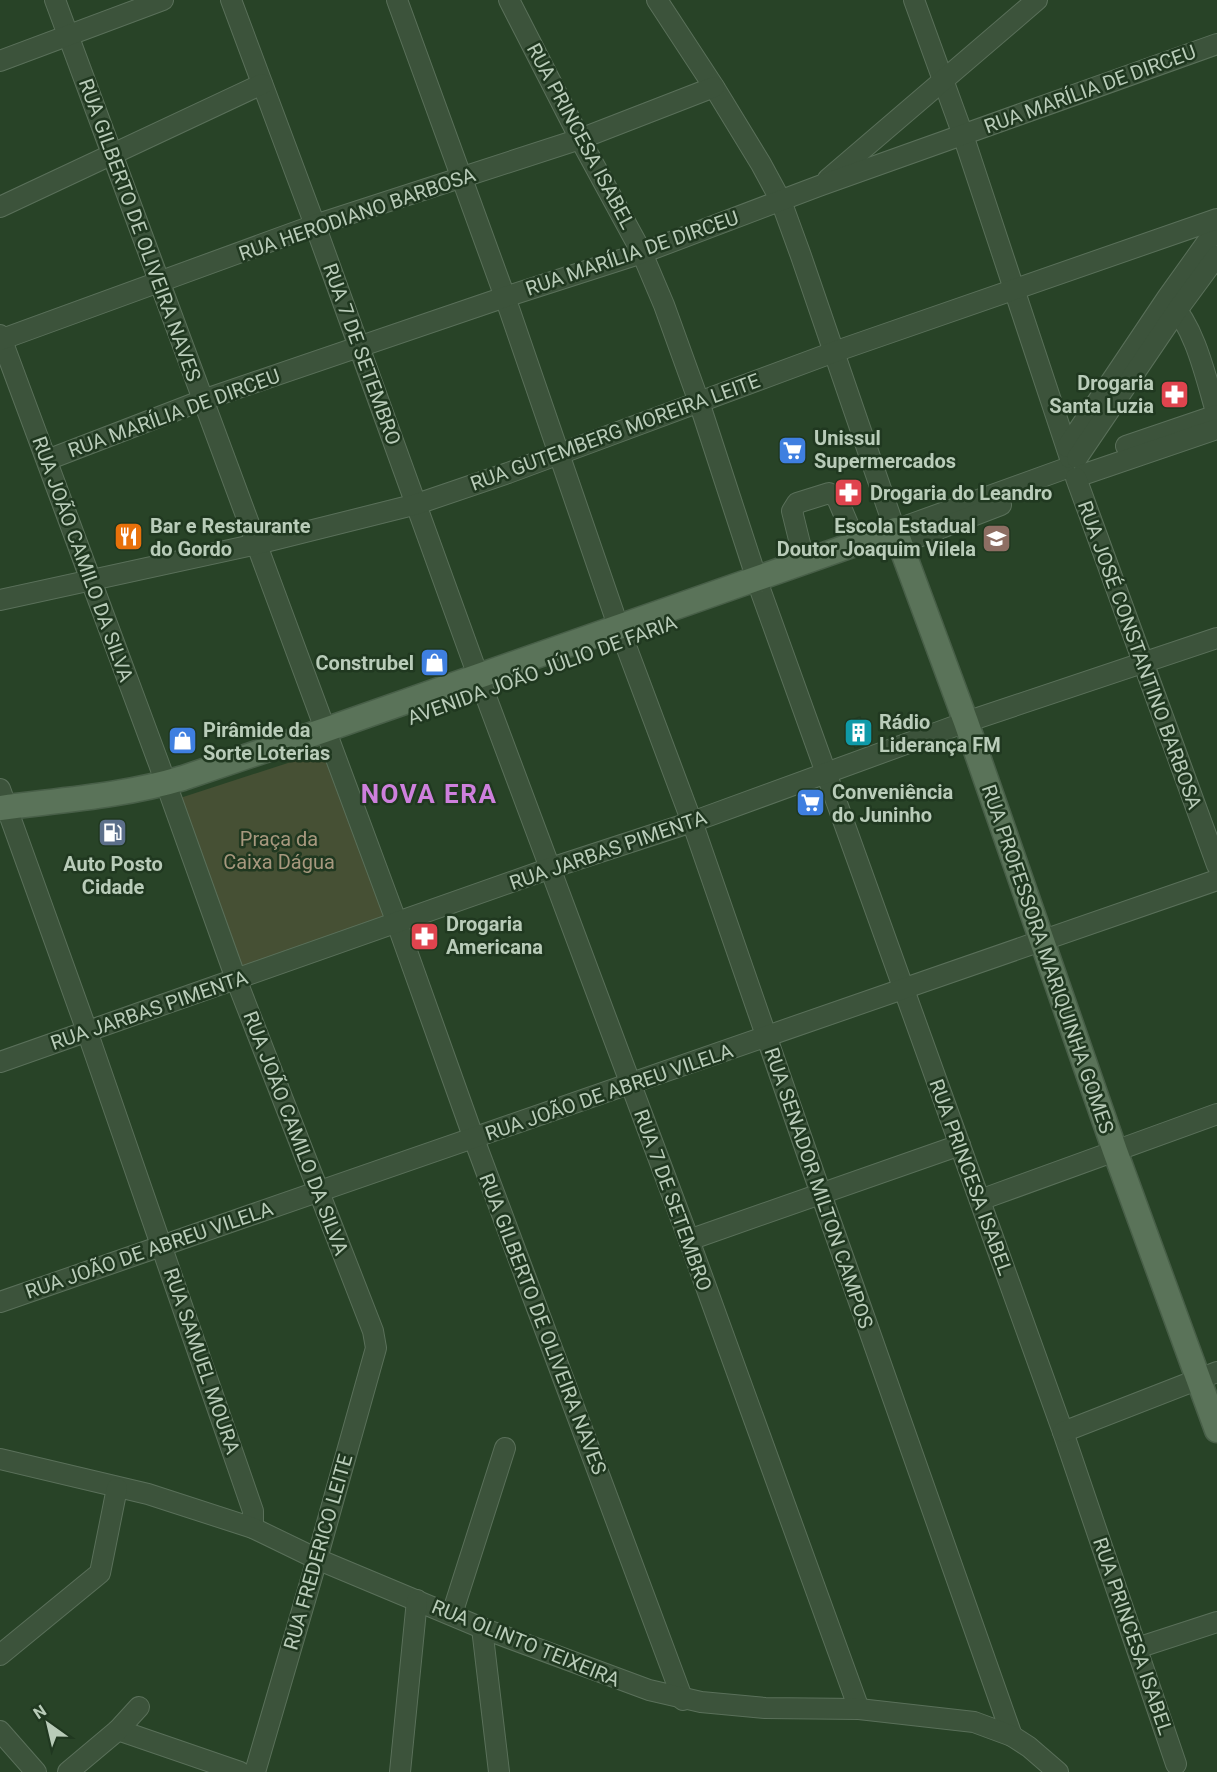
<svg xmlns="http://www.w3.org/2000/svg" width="1217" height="1772" viewBox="0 0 1217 1772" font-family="Roboto,sans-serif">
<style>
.green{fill:#465034}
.building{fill:#446243;stroke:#223a22;stroke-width:1.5}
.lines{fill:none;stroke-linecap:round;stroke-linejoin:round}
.minor-casing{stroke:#5a705a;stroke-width:22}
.major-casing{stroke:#485f48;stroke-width:27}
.minor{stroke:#3c533b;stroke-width:20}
.major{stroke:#5a7359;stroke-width:24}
.labels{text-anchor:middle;stroke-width:5;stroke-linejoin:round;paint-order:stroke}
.street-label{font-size:20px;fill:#b9ccb9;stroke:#203820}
.poi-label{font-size:20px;font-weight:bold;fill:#b9ccb9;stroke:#203820;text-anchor:start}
.park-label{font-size:20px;fill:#a7987e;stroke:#203820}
.district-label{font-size:26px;font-weight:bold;letter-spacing:1.5px;fill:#ce80dd;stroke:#203820}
</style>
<rect width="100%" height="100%" fill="#284327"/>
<polygon class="green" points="328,750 388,924 240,972 177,799"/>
<polygon class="building" points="860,717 869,743 855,748 847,722"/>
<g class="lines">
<defs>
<g id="minor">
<polyline points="55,0 394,915 474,1139 683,1700"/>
<polyline points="231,0 315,225 473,662 689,1240 859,1709"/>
<polyline points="397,0 505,297 614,614 696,833 821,1194 1012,1736"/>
<polyline points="509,0 580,139 642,253 664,305 699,402 761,592 1063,1432 1176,1764"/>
<polyline points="657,0 714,87 761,164 781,201 801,256 895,530 1064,469"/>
<polyline points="914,0 963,135 1070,458"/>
<polyline points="0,61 163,0"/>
<polyline points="828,179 1037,0"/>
<polyline points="0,207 262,84"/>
<path d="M 1170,302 C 1196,329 1206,379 1217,415"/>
<polyline points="0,335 159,764 236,979 373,1331 376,1348 313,1573 255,1772"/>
<polyline points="0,340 315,225 580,139 714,87"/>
<polyline points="1126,446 1217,415"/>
<polyline points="1067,447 1167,298 1217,228"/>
<polyline points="1077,458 1178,309 1217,256"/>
<polyline points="47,460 203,400 505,297 642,253 819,186 1217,44"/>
<polyline points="1082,475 1217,429"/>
<polyline points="1076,478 1217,865"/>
<polyline points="900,544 1001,505"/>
<polyline points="804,560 792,511 797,503 829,493 837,498 856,543"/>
<polyline points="0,600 257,544 417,504 508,473 834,352 1217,219"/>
<polyline points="0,789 87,1031 253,1511 253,1528"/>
<polyline points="0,1062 551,868 692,822 966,722 1217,638"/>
<polyline points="980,1200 1217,1114"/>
<polyline points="689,1240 960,1145"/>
<polyline points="0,1302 1217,880"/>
<polyline points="1063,1432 1217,1372"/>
<polyline points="0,1459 148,1494 253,1528 317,1559 482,1628 649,1690 701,1702 765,1708 859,1709 974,1722 1012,1736 1029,1747 1058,1772"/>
<polyline points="452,1614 505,1448"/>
<polyline points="482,1628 499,1772"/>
<polyline points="1137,1648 1217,1622"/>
<polyline points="0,1655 100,1573 117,1488"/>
<polyline points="118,1730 240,1772"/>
<polyline points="0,1731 36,1772"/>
<polyline points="68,1772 118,1730 139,1707"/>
<polyline points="400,1772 417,1600"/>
</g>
<path id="major" d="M 0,808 C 61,800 124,796 183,778 L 325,730 L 895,530 L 966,722 L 1115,1151 L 1217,1430"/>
</defs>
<use href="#minor" class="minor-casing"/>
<use href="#major" class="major-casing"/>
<use href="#minor" class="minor"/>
<use href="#major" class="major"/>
</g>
<defs>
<symbol id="pharmacy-square" viewBox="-11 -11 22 22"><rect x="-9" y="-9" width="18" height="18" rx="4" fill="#e0444e" stroke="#203820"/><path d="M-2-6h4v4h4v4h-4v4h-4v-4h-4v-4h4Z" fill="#fff"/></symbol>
<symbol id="supermarket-square" viewBox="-11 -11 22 22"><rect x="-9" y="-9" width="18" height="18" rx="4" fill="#3f7fe0" stroke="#203820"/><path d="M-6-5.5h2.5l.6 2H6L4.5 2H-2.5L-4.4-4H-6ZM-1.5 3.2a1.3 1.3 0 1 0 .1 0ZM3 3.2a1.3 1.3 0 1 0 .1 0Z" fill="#fff"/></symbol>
<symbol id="restaurant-square" viewBox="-11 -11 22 22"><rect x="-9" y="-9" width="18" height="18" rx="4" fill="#e8710a" stroke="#203820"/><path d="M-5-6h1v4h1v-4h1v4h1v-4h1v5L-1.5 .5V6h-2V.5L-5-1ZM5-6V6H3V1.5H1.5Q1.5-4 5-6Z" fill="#fff"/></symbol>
<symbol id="school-square" viewBox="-11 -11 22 22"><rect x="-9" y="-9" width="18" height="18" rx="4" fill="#8d6e63" stroke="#203820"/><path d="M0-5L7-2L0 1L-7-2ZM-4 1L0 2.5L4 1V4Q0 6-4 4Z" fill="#fff"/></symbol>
<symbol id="shop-square" viewBox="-11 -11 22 22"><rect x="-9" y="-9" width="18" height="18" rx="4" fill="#3f7fe0" stroke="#203820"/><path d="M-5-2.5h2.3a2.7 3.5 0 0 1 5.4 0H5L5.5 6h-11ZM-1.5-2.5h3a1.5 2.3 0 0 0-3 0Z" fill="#fff"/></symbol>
<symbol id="building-square" viewBox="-11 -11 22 22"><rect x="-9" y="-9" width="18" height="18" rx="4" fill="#0f9aa8" stroke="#203820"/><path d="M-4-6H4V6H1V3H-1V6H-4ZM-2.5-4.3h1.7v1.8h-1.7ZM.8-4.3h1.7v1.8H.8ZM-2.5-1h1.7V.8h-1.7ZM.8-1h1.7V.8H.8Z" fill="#fff"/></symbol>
<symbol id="fuel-square" viewBox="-11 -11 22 22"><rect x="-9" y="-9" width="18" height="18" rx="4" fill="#5c6f8a" stroke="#203820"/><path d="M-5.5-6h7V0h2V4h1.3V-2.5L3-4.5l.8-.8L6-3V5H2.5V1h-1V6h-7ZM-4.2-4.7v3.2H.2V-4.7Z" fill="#fff"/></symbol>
</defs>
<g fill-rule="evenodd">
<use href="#pharmacy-square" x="1158" y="378" width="33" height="33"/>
<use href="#supermarket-square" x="776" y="434" width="33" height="33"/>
<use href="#pharmacy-square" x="832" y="476" width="33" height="33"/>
<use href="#restaurant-square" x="112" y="520" width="33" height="33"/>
<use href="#school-square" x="980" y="522" width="33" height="33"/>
<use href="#shop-square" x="418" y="646" width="33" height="33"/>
<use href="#building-square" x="842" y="716" width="33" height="33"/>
<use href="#shop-square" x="166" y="724" width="33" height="33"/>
<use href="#supermarket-square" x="794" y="786" width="33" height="33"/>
<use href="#fuel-square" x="96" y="816" width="33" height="33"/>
<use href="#pharmacy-square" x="408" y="920" width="33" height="33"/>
</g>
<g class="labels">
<g class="street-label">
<text transform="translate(1090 89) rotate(-20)" y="7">RUA MARÍLIA DE DIRCEU</text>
<text transform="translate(581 136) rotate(62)" y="7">RUA PRINCESA ISABEL</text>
<text transform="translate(357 214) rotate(-19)" y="7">RUA HERODIANO BARBOSA</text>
<text transform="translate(140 230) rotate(70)" y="7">RUA GILBERTO DE OLIVEIRA NAVES</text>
<text transform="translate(632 253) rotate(-19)" y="7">RUA MARÍLIA DE DIRCEU</text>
<text transform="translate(362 354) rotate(70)" y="7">RUA 7 DE SETEMBRO</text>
<text transform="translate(174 413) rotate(-20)" y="7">RUA MARÍLIA DE DIRCEU</text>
<text transform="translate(615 432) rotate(-20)" y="7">RUA GUTEMBERG MOREIRA LEITE</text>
<text transform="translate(83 559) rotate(70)" y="7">RUA JOÃO CAMILO DA SILVA</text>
<text transform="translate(1140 655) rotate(70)" y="7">RUA JOSÉ CONSTANTINO BARBOSA</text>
<text transform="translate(542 670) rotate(-20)" y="7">AVENIDA JOÃO JÚLIO DE FARIA</text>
<text transform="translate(608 850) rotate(-19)" y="7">RUA JARBAS PIMENTA</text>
<text transform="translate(1048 959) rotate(71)" y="7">RUA PROFESSORA MARIQUINHA GOMES</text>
<text transform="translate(149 1010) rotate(-19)" y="7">RUA JARBAS PIMENTA</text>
<text transform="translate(609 1092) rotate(-19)" y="7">RUA JOÃO DE ABREU VILELA</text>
<text transform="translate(296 1133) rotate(69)" y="7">RUA JOÃO CAMILO DA SILVA</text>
<text transform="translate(971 1177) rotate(70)" y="7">RUA PRINCESA ISABEL</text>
<text transform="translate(819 1188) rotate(71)" y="7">RUA SENADOR MILTON CAMPOS</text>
<text transform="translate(673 1200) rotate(70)" y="7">RUA 7 DE SETEMBRO</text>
<text transform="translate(149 1250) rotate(-19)" y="7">RUA JOÃO DE ABREU VILELA</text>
<text transform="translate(543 1324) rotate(69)" y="7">RUA GILBERTO DE OLIVEIRA NAVES</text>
<text transform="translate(202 1361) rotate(71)" y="7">RUA SAMUEL MOURA</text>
<text transform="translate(318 1552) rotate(-74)" y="7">RUA FREDERICO LEITE</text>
<text transform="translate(1133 1636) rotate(71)" y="7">RUA PRINCESA ISABEL</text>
<text transform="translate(526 1643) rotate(22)" y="7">RUA OLINTO TEIXEIRA</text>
</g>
<g class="poi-label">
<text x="1154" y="390" text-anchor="end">Drogaria<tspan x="1154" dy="23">Santa Luzia</tspan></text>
<text x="814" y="445">Unissul<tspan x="814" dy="23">Supermercados</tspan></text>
<text x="870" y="500">Drogaria do Leandro</text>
<text x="150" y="533">Bar e Restaurante<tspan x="150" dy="23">do Gordo</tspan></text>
<text x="976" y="533" text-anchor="end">Escola Estadual<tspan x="976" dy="23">Doutor Joaquim Vilela</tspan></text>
<text x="414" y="670" text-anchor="end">Construbel</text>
<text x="879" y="729">Rádio<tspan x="879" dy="23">Liderança FM</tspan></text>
<text x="203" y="737">Pirâmide da<tspan x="203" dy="23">Sorte Loterias</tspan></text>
<text x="832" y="799">Conveniência<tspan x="832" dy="23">do Juninho</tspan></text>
<text x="113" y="871" text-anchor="middle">Auto Posto<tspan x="113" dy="23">Cidade</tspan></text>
<text x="446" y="931">Drogaria<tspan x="446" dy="23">Americana</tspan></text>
</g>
<g class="park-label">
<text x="279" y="846">Praça da<tspan x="279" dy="23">Caixa Dágua</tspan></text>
</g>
<g class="district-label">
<text x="429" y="803">NOVA ERA</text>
</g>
</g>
<g transform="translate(48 1724) rotate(326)" stroke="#203820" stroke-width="4.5" paint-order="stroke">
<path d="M0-4.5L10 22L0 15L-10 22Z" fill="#b9ccb9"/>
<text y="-9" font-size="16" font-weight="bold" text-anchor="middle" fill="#b9ccb9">N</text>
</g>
</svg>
